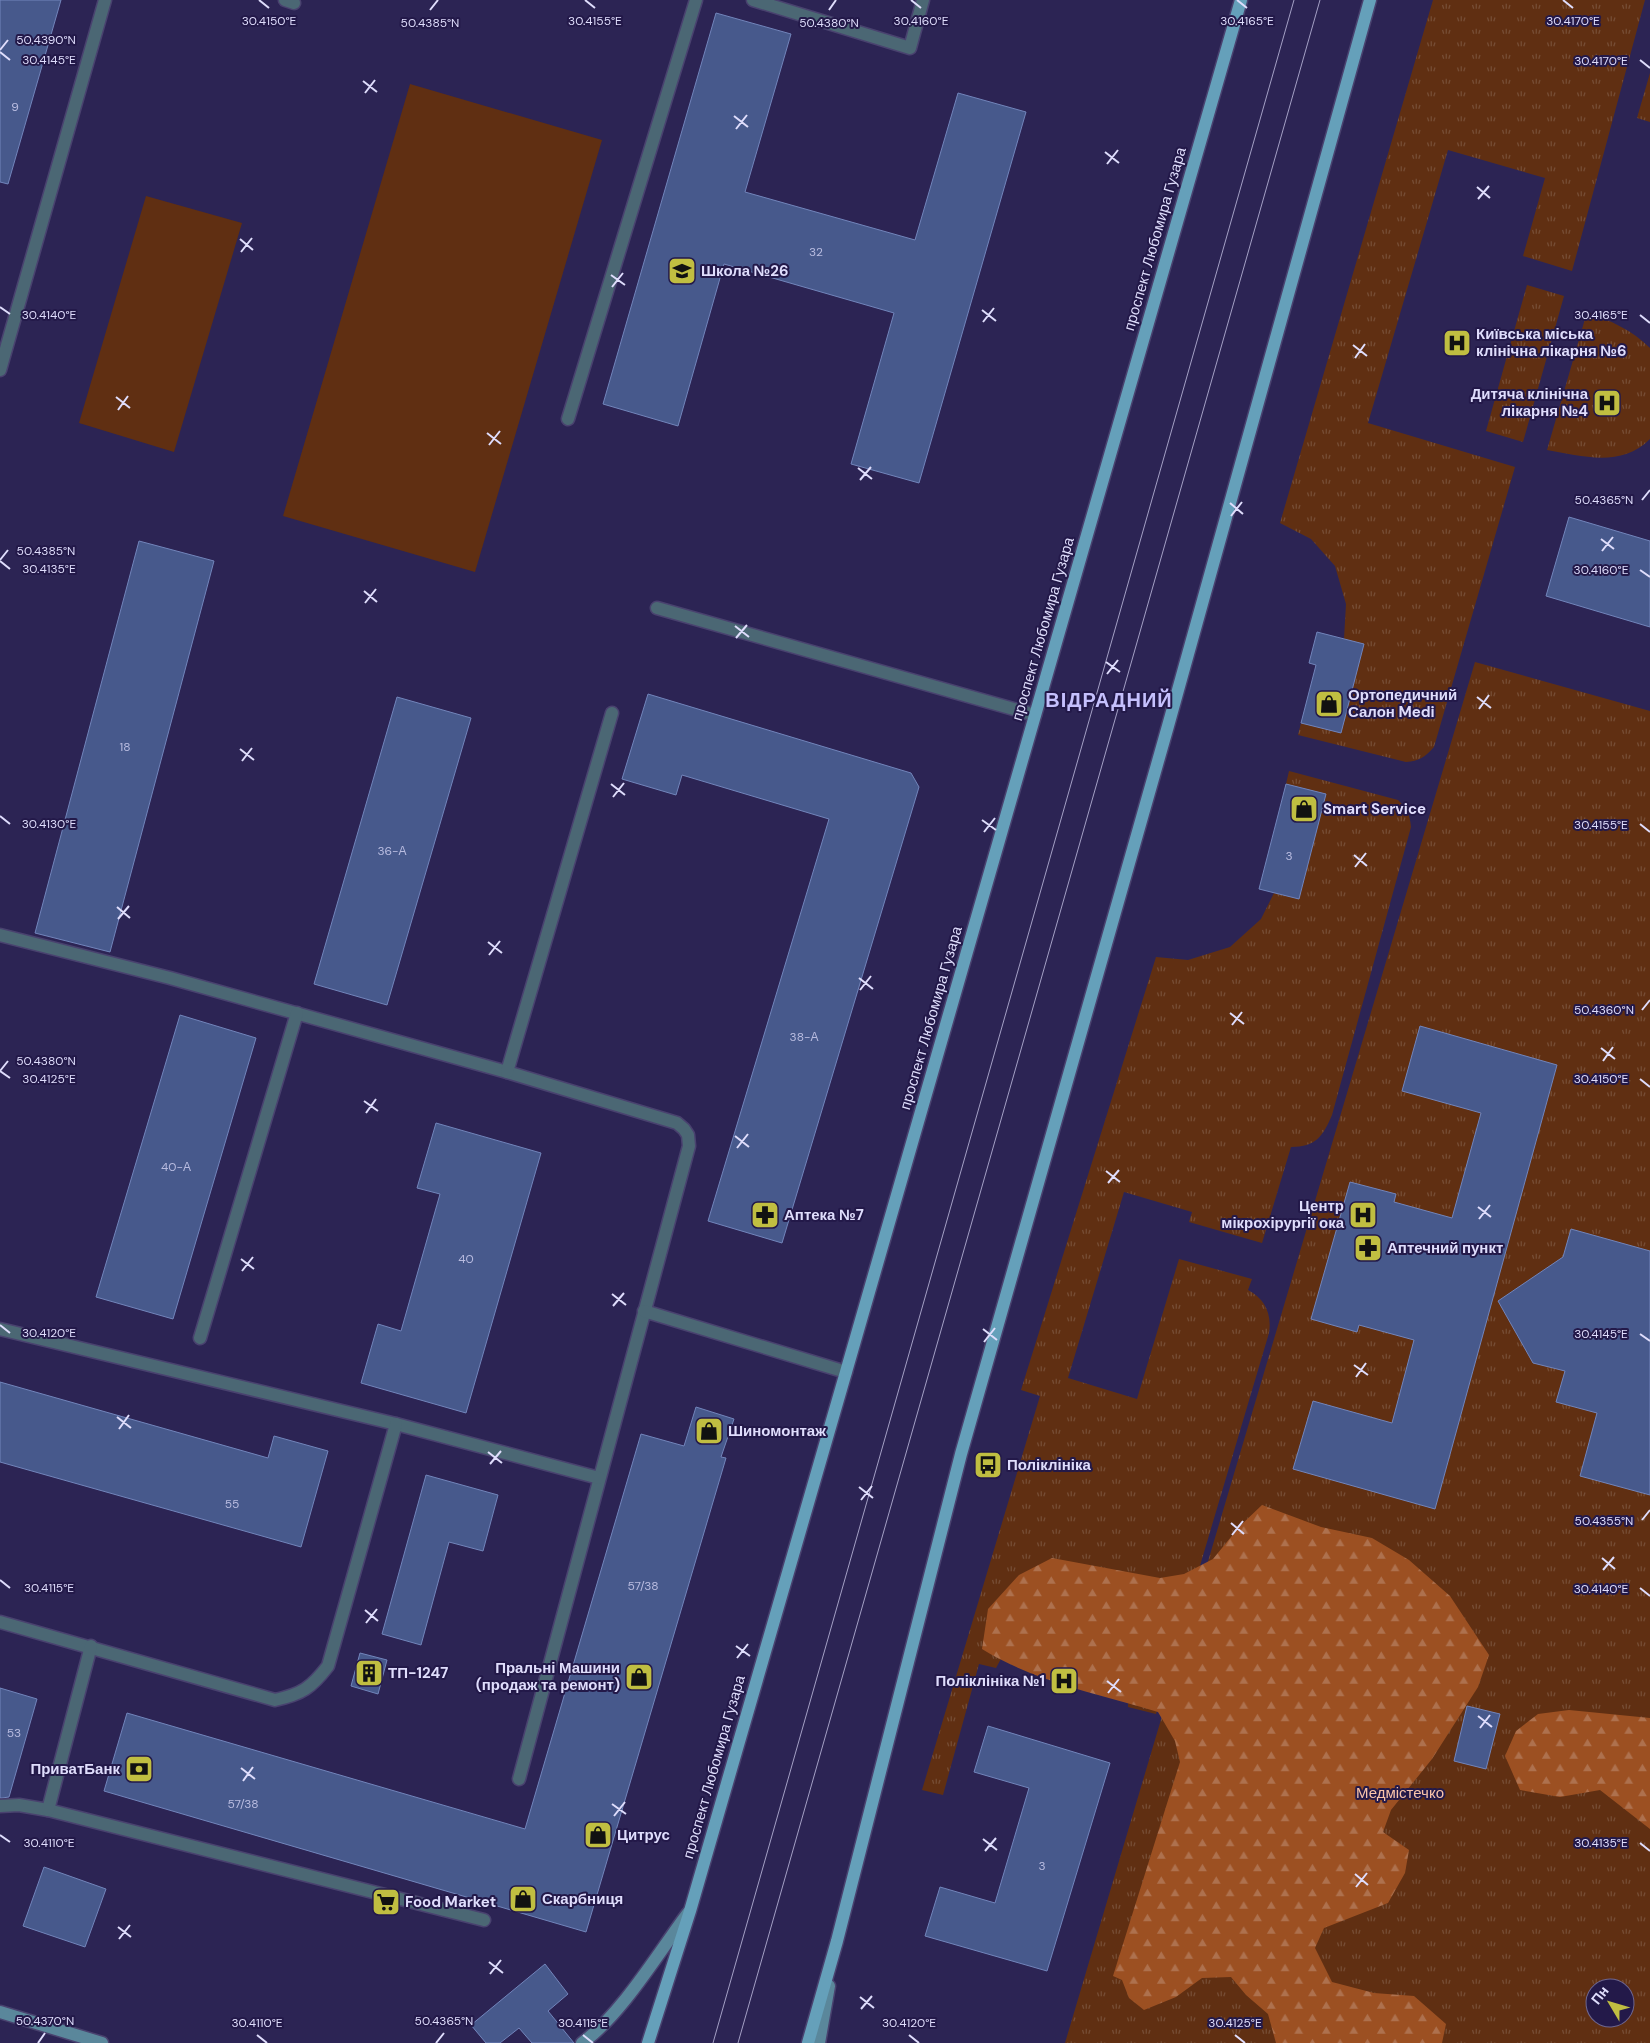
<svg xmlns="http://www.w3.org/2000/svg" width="1650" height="2043" viewBox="0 0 1650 2043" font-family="'DM Sans',sans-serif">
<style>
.grass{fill:url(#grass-tufts);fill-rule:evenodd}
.forest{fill:url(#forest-firs)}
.pitch{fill:#602f12}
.building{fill:#47598c;stroke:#7285bb}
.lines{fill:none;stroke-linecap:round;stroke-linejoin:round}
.service-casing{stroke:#49426f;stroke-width:15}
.secondary-casing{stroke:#49426f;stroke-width:15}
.primary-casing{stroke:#49426f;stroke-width:15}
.service{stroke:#4b6774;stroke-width:12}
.secondary{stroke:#5a879b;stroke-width:12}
.primary{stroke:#65a0ba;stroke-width:12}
.tram{stroke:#a4a0c5;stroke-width:1}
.ticks{fill:none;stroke:#dfddfc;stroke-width:2}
.labels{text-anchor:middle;stroke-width:4;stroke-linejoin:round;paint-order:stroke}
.number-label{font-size:12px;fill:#b9bce0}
.street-label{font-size:15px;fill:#dfddfc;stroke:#231949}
.poi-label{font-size:15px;font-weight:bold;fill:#dfddfc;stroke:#231949;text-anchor:start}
.park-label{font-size:15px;fill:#fac5aa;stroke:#231949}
.district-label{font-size:20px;font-weight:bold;letter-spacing:1px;fill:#c5c0fd;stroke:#231949}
.ticks-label{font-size:12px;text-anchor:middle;fill:#dfddfc;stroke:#231949;stroke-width:4;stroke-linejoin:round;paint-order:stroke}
</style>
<defs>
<pattern id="grass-tufts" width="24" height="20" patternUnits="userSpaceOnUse" patternTransform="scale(1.25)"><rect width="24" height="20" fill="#602f12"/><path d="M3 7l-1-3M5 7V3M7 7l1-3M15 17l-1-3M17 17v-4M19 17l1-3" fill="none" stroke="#764d35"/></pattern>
<pattern id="forest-firs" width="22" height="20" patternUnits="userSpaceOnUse" patternTransform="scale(1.25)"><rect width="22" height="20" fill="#9c5022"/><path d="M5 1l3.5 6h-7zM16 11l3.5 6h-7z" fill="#ae714e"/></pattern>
</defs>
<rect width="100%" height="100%" fill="#2c2454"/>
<g class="grass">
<path d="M 1433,0 L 1645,0 L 1572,271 L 1523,256 L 1545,178 L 1448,150 L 1368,423 L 1515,467 L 1434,747 C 1425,757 1419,761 1406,762 L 1298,735 L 1301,723 L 1341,733 L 1364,644 L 1344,639 L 1346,604 L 1335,566 L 1311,539 L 1280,523 Z"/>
<polygon points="1650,73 1650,122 1637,118"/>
<polygon points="1527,285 1564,296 1523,442 1486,431"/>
<path d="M 1587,312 C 1611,321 1632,330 1650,348 L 1650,439 C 1621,468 1582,456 1547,450 Z"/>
<path d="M 1475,662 L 1650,711 L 1650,2043 L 1065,2043 ZM 1595,1988 L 1625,1988 L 1625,2018 L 1595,2018 Z"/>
<path d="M 1289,771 L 1398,800 C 1407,809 1410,815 1411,827 L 1332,1115 C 1323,1136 1316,1147 1291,1147 L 1262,1243 L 1189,1222 L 1192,1212 L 1124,1192 L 1068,1378 L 1137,1399 L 1179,1259 L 1252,1279 L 1248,1290 C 1265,1299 1272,1314 1269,1333 L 1156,1714 L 1128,1707 L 1129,1682 L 1003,1655 L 996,1668 L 979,1664 L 943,1795 L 922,1790 L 1040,1396 L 1021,1390 L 1156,957 L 1188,960 L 1230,947 L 1261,919 L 1274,893 L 1299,899 L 1326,794 L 1286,784 Z"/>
</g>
<g class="forest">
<path d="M 1262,1505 L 1321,1527 L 1372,1538 L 1409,1560 L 1450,1596 L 1489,1655 L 1478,1687 L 1432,1759 L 1391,1810 L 1383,1832 L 1409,1850 L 1405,1873 L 1388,1903 L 1324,1928 L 1315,1948 L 1332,1982 L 1374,1993 L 1414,1996 L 1446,2024 L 1442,2043 L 1276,2043 L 1268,2014 L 1246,1995 L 1231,1977 L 1202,1978 L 1176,1997 L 1144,2010 L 1129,1998 L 1122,1980 L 1113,1976 L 1180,1762 L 1175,1741 L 1158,1712 C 1099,1694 1035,1682 982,1649 L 988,1609 L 1019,1575 L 1052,1558 L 1160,1578 L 1184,1574 L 1213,1559 L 1240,1526 Z"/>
<polygon points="1569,1710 1650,1718 1650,1829 1600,1790 1560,1797 1520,1790 1505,1756 1516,1731 1538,1714"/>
</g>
<g class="pitch">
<polygon points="410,84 602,140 475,572 283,516"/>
<polygon points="146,196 242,223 174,452 79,423"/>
</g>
<g class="building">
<polygon points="0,0 61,0 8,184 0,182"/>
<polygon points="716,13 791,34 745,192 915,240 958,93 1026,112 919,483 851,464 894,313 724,264 678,426 603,404"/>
<polygon points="1569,517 1650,541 1650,627 1546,596"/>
<polygon points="139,541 214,561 110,952 35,933"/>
<polygon points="1317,632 1364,644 1341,733 1301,723 1316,665 1309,663"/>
<polygon points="648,694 911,773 919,787 782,1243 708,1221 829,819 682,775 676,795 622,779"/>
<polygon points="397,697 471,718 387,1005 314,984"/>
<polygon points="1286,784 1326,794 1299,899 1259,889"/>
<polygon points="180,1015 256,1038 173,1319 96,1297"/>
<polygon points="1420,1026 1557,1065 1435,1509 1293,1469 1313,1401 1392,1423 1414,1340 1359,1325 1357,1332 1311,1319 1350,1182 1396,1194 1394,1202 1452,1218 1481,1113 1402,1091"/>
<polygon points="436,1123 541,1153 466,1413 361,1383 378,1324 401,1331 440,1194 417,1188"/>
<polygon points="1571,1229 1650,1251 1650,1495 1580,1476 1597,1413 1556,1402 1565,1371 1533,1363 1498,1301 1563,1257"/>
<polygon points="0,1382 268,1458 274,1436 328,1451 301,1547 0,1462"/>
<polygon points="696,1407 734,1419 721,1457 726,1458 586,1932 104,1791 127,1713 525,1829 641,1434 684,1446"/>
<polygon points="426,1475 498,1495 483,1551 449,1542 421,1645 382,1634"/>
<polygon points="360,1653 387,1660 378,1694 351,1686"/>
<polygon points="0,1688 37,1699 9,1797 2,1798 0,1798"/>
<polygon points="1467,1706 1500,1714 1486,1769 1454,1761"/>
<polygon points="988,1726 1110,1763 1047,1971 925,1936 940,1887 995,1903 1029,1788 974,1772"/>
<polygon points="44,1867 106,1889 85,1947 23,1926"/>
<polygon points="545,1964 568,1994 548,2011 574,2043 532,2043 519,2028 500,2043 486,2043 471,2025"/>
</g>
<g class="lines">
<defs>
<g id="service">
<polyline points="285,0 294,3"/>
<polyline points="753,0 910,48 923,0"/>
<polyline points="0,370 105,0"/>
<polyline points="568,419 696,0"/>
<polyline points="657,608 1035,715"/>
<polyline points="0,935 170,978 507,1072 677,1123 684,1129 688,1135 689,1146 519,1779"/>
<polyline points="507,1072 612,713"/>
<polyline points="644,1311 846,1372"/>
<polyline points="0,1329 396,1424 599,1478"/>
<polyline points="200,1338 297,1013"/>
<path d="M 0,1622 L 275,1700 C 302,1694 311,1688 328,1666 L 396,1424"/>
<polyline points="0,1806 19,1805 48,1810 484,1920"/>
<polyline points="48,1810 91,1646"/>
</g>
<g id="secondary">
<polyline points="0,2012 102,2043"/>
<path d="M 582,2043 C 621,2015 659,1952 688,1913"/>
<polyline points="819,2043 829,1986"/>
</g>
<g id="primary">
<polyline points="648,2043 690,1911 846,1372 1241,0"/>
<polyline points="808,2043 837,1941 961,1454 1168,726 1370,0"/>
</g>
</defs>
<use href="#service" class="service-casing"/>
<use href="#secondary" class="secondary-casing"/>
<use href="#primary" class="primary-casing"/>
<use href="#service" class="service"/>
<use href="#secondary" class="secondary"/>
<use href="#primary" class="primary"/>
<g class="tram">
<polyline points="713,2043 1294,0"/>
<polyline points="738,2043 1320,0"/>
</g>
</g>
<path class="ticks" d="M 259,0 L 269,8M 585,0 L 595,8M 911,0 L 921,8M 1237,0 L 1247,8M 1563,0 L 1573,8M 430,10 L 438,0M 829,10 L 836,0M 0,50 L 8,40M 0,52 L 10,60M 1640,60 L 1650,68M 363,81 L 377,92M 365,93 L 375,80M 734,116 L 748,127M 736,129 L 747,115M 1105,152 L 1119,163M 1107,164 L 1118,150M 1477,187 L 1490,198M 1478,199 L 1489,186M 240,239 L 253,250M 241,252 L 252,238M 611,275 L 625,285M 612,287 L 623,273M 0,307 L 10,314M 982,310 L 996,321M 1640,315 L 1650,323M 983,322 L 994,308M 1353,345 L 1367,356M 1355,358 L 1365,344M 116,397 L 130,408M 118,410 L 128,396M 487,433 L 501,444M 489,445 L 500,431M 858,468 L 872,479M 860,480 L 871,467M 1642,500 L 1650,490M 1230,503 L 1243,514M 1231,516 L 1242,502M 1601,539 L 1614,549M 1602,551 L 1613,537M 0,560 L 8,550M 0,561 L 10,569M 1640,570 L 1650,577M 364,591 L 377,602M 365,603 L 376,589M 735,626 L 749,637M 736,638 L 747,625M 1106,662 L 1120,672M 1107,674 L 1118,660M 1477,697 L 1491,708M 1479,709 L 1489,695M 240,749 L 254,760M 242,761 L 252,748M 611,784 L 625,795M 613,797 L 624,783M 0,816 L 10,824M 982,820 L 996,830M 1640,824 L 1650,832M 984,832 L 995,818M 1354,855 L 1367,866M 1355,867 L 1366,853M 117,907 L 130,918M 118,919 L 129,906M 488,942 L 502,953M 489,955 L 500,941M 859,978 L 873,989M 860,990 L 871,976M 1642,1010 L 1650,1000M 1230,1013 L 1244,1024M 1232,1025 L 1242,1012M 1601,1048 L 1615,1059M 1603,1061 L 1613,1047M 0,1071 L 10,1078M 0,1071 L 8,1061M 1640,1079 L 1650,1087M 364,1101 L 378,1111M 366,1113 L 376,1099M 735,1136 L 749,1147M 737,1148 L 748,1134M 1106,1171 L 1120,1182M 1108,1183 L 1119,1170M 1478,1207 L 1491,1217M 1479,1219 L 1490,1205M 241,1259 L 254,1269M 242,1271 L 253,1257M 612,1294 L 626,1305M 613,1306 L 624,1293M 0,1325 L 10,1333M 983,1329 L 997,1340M 1640,1334 L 1650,1341M 984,1342 L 995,1328M 1354,1365 L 1368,1375M 1356,1377 L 1366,1363M 117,1417 L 131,1428M 119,1429 L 129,1415M 488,1452 L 502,1463M 490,1464 L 501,1451M 859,1487 L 873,1498M 861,1500 L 872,1486M 1642,1520 L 1650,1510M 1231,1523 L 1244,1534M 1232,1535 L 1243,1521M 1602,1558 L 1615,1569M 1603,1570 L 1614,1557M 0,1580 L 10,1588M 1640,1588 L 1650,1596M 365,1610 L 378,1621M 366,1623 L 377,1609M 736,1646 L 750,1656M 737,1658 L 748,1644M 1107,1681 L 1121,1692M 1108,1693 L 1119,1679M 1478,1716 L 1492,1727M 1480,1728 L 1490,1715M 241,1768 L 255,1779M 243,1781 L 253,1767M 612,1804 L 626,1814M 614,1816 L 625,1802M 0,1835 L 10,1842M 983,1839 L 997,1850M 1640,1843 L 1650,1851M 985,1851 L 996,1838M 1355,1874 L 1368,1885M 1356,1887 L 1367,1873M 118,1927 L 131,1937M 119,1939 L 130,1925M 489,1962 L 503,1973M 490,1974 L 501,1960M 860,1997 L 874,2008M 861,2009 L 872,1996M 257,2035 L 267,2043M 583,2035 L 593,2043M 909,2035 L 919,2043M 1235,2035 L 1245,2043M 38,2043 L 45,2033M 436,2043 L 444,2033"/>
<defs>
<symbol id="school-square" viewBox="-11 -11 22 22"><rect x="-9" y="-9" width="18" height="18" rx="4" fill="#c0be41" stroke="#231949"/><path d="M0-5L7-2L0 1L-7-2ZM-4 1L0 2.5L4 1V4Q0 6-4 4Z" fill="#111"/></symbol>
<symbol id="hospital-square" viewBox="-11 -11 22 22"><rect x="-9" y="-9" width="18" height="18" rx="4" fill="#c0be41" stroke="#231949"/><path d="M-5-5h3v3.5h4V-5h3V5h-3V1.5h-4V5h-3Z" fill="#111"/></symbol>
<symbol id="shop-square" viewBox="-11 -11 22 22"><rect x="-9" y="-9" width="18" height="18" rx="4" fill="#c0be41" stroke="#231949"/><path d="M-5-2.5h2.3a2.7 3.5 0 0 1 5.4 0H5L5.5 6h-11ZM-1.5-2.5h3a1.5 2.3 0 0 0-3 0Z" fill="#111"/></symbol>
<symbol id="pharmacy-square" viewBox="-11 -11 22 22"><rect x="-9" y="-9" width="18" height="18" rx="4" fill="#c0be41" stroke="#231949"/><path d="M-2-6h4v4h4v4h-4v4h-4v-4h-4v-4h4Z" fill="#111"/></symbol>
<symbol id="bus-square" viewBox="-11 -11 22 22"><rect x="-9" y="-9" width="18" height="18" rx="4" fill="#c0be41" stroke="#231949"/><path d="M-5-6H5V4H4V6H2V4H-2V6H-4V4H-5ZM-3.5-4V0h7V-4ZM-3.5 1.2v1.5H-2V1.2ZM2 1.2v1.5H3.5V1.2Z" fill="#111"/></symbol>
<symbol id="building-square" viewBox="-11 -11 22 22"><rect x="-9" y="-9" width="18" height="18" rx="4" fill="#c0be41" stroke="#231949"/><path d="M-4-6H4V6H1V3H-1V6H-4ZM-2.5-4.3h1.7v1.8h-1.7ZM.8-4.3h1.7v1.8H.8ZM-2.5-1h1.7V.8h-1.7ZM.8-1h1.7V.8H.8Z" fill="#111"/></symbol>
<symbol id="bank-square" viewBox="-11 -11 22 22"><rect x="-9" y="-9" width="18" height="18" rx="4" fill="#c0be41" stroke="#231949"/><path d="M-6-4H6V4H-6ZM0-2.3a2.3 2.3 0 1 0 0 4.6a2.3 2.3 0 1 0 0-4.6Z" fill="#111"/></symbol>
<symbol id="supermarket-square" viewBox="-11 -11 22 22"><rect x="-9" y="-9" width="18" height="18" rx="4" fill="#c0be41" stroke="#231949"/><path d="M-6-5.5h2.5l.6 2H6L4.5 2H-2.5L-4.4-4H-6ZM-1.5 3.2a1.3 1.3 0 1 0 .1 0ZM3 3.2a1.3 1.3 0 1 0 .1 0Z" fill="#111"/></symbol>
</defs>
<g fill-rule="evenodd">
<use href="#school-square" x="666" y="255" width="32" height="32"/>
<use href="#hospital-square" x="1441" y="327" width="32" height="32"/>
<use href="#hospital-square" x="1591" y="387" width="32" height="32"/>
<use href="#shop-square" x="1313" y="688" width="32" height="32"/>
<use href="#shop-square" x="1288" y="793" width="32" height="32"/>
<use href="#pharmacy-square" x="749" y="1199" width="32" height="32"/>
<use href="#hospital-square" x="1347" y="1199" width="32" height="32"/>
<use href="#pharmacy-square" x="1352" y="1232" width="32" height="32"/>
<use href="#shop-square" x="693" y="1415" width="32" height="32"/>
<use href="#bus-square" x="972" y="1449" width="32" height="32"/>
<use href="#building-square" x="353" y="1657" width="32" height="32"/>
<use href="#shop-square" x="623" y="1661" width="32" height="32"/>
<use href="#hospital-square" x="1048" y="1665" width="32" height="32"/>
<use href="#bank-square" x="123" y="1753" width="32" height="32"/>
<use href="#shop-square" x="582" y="1819" width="32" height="32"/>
<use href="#shop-square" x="507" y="1883" width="32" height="32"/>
<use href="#supermarket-square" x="370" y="1886" width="32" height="32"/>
</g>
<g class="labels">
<g class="number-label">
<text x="15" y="111">9</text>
<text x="816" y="256">32</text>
<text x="125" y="751">18</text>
<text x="392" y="855">36-А</text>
<text x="1289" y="860">3</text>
<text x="804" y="1041">38-А</text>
<text x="176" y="1171">40-А</text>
<text x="466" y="1263">40</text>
<text x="232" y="1508">55</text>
<text x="643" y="1590">57/38</text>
<text x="14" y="1737">53</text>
<text x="243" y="1808">57/38</text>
<text x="1042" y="1870">3</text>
</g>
<g class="street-label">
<text transform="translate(1155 239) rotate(-74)" y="5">проспект Любомира Гузара</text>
<text transform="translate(1043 629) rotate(-74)" y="5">проспект Любомира Гузара</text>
<text transform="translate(931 1018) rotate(-74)" y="5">проспект Любомира Гузара</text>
<text transform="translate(714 1767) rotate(-74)" y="5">проспект Любомира Гузара</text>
</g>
<g class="poi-label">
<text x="701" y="276">Школа №26</text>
<text x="1476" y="339">Київська міська<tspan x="1476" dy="17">клінічна лікарня №6</tspan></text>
<text x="1588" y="399" text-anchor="end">Дитяча клінічна<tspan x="1588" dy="17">лікарня №4</tspan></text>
<text x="1348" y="700">Ортопедичний<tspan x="1348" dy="17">Салон Medi</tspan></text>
<text x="1323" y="814">Smart Service</text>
<text x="1344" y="1211" text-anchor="end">Центр<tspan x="1344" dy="17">мікрохірургії ока</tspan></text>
<text x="784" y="1220">Аптека №7</text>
<text x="1387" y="1253">Аптечний пункт</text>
<text x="728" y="1436">Шиномонтаж</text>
<text x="1007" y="1470">Поліклініка</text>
<text x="620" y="1673" text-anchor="end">Пральні Машини<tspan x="620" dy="17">(продаж та ремонт)</tspan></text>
<text x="388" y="1678">ТП-1247</text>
<text x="1045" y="1686" text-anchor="end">Поліклініка №1</text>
<text x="120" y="1774" text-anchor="end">ПриватБанк</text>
<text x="617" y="1840">Цитрус</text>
<text x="542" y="1904">Скарбниця</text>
<text x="405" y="1907">Food Market</text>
</g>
<g class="park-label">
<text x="1400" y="1798">Медмістечко</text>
</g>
<g class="district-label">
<text x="1109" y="707">ВІДРАДНИЙ</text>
</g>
</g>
<g class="ticks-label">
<text x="269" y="25">30.4150°E</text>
<text x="595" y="25">30.4155°E</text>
<text x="921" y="25">30.4160°E</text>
<text x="1573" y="25">30.4170°E</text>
<text x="1247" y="25">30.4165°E</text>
<text x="430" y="27">50.4385°N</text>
<text x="829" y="27">50.4380°N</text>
<text x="46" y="44">50.4390°N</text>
<text x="49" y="64">30.4145°E</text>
<text x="1601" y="65">30.4170°E</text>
<text x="49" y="319">30.4140°E</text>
<text x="1601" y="319">30.4165°E</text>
<text x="1604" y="504">50.4365°N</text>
<text x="46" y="555">50.4385°N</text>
<text x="49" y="573">30.4135°E</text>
<text x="1601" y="574">30.4160°E</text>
<text x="49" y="828">30.4130°E</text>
<text x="1601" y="829">30.4155°E</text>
<text x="1604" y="1014">50.4360°N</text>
<text x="46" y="1065">50.4380°N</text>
<text x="49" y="1083">30.4125°E</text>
<text x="1601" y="1083">30.4150°E</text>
<text x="49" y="1337">30.4120°E</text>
<text x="1601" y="1338">30.4145°E</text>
<text x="1604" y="1525">50.4355°N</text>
<text x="49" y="1592">30.4115°E</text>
<text x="1601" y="1593">30.4140°E</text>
<text x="49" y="1847">30.4110°E</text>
<text x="1601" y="1847">30.4135°E</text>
<text x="45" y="2025">50.4370°N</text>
<text x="444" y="2025">50.4365°N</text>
<text x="257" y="2027">30.4110°E</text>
<text x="583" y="2027">30.4115°E</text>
<text x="909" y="2027">30.4120°E</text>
<text x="1235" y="2027">30.4125°E</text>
</g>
<g transform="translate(1610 2003) rotate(308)"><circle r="24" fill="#231949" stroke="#6e6791"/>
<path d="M0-4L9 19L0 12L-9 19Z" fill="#c0be41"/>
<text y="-8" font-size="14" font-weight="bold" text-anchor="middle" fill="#dfddfc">Пн</text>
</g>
</svg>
